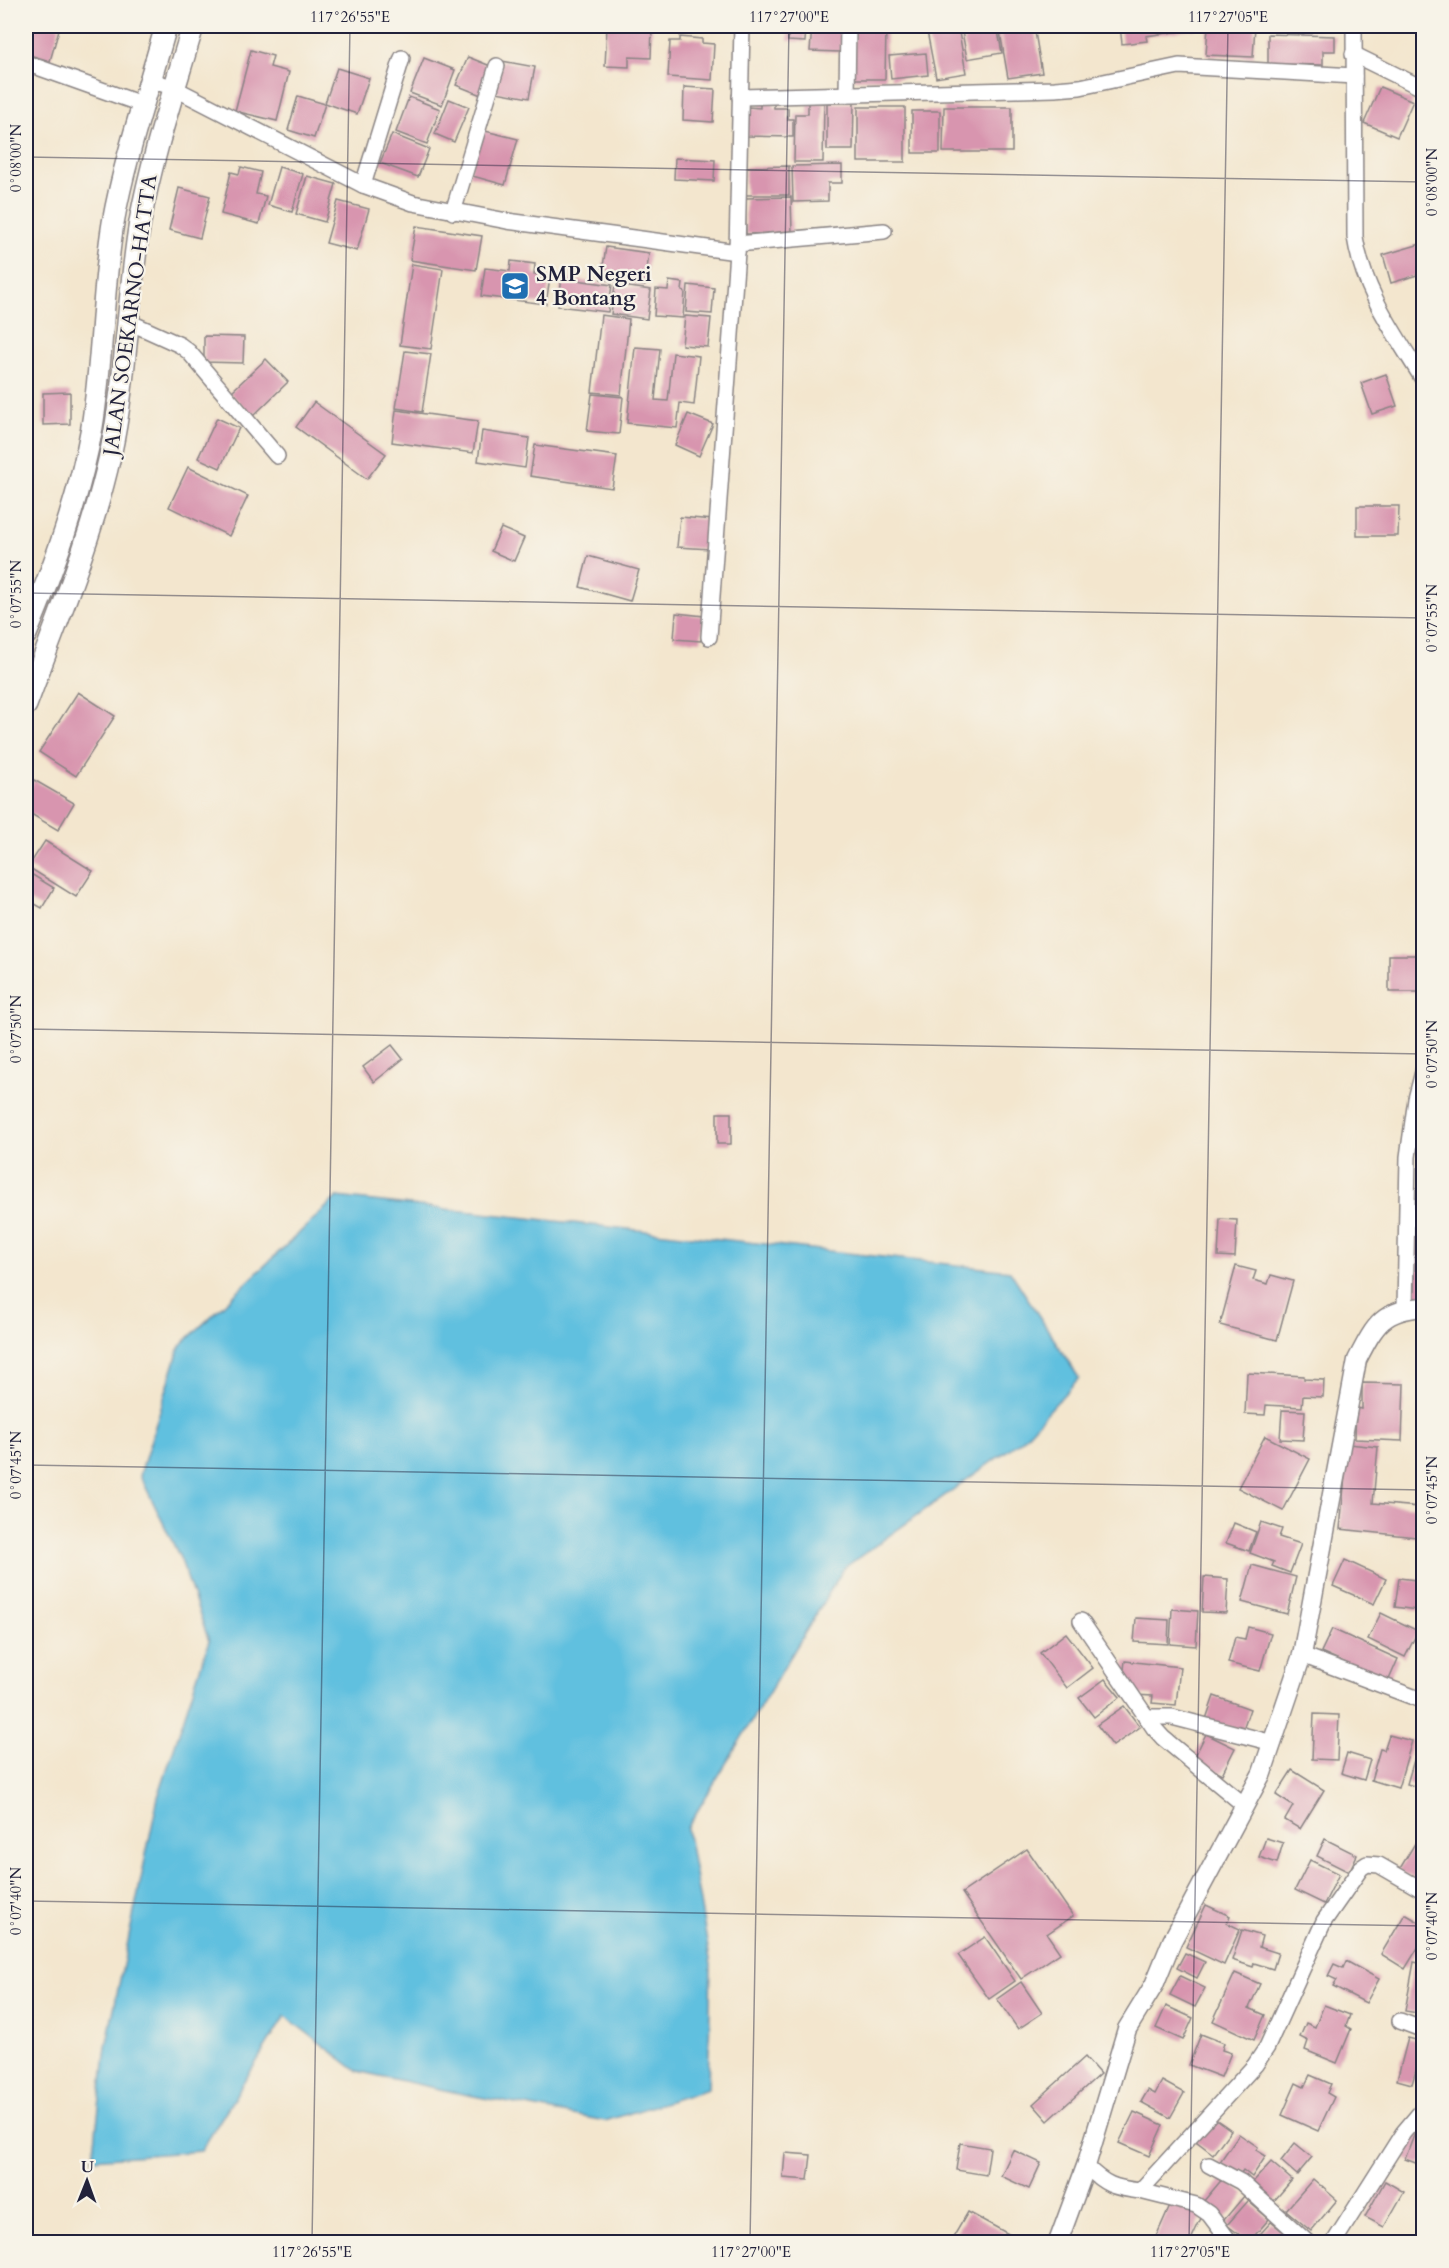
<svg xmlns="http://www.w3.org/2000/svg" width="1449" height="2268" font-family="Cardo,serif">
	<rect width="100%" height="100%" fill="#f7f3e8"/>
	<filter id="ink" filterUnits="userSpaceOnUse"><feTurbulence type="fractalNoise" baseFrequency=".0167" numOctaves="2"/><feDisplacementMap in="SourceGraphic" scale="12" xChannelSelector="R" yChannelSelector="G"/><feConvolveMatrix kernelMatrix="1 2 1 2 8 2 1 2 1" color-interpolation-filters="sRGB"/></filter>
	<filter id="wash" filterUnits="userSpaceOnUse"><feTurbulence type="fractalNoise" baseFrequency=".008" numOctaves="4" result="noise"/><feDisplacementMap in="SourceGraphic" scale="24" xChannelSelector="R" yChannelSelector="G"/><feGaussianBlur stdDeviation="1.35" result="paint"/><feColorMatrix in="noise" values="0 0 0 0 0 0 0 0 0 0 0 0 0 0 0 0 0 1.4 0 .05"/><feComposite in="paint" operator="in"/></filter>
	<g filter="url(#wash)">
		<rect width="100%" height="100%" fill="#f3e6ce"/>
		<path fill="#61c0df" stroke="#42718d" stroke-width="1.5" d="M337,1197L1010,1271L1079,1378L1022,1440L844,1568L687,1828L711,1965L708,2089L605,2121L458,2093L357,2071L285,2016L201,2151L93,2159L106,2047L158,1797L209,1641L181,1560L140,1475L180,1346Z"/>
		<g id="blocks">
			<g fill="#d895af">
				<path d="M31,26H60L50,61L26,54V44Z"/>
				<path d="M607,26H652L651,58L629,57V67L605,66Z"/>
				<path d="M775,26H806L805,42L788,41V28L775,27Z"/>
				<path d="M812,26H842L841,52L810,51Z"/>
				<path d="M854,26H874V28H886L885,79H853Z"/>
				<path d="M926,26H958L966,73L936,78Z"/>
				<path d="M961,26H997L1002,53L967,59Z"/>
				<path d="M999,26H1034L1042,73L1008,78Z"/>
				<path d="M1120,26H1195L1196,29L1146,36L1147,41L1122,44Z"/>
				<path d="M1208,26H1255L1253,57L1206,55Z"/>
				<path d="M1295,26H1329V30L1295,29Z"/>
				<path d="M1268,34L1335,36V51H1323V65L1268,64Z"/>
				<path d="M680,37L702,39V43L714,44L712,80L668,77L670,41H680Z"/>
				<path d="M251,50L273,56L270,67L289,72L277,121L235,111Z"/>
				<path d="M926,53L928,75L891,79L889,56Z"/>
				<path d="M468,57L493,67L481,95L456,85Z"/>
				<path d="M424,58L455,70L442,105L410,93Z"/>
				<path d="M502,61L535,67L529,98L496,92Z"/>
				<path d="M337,68L369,78L357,114L325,103Z"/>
				<path d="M684,87L715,89L713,122L683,120Z"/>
				<path d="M1380,87L1413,101L1397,137L1364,123Z"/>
				<path d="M298,96L325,104L314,138L288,130Z"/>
				<path d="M409,97L440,109L427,144L396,132Z"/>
				<path d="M449,99L469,107L454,142L435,134Z"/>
				<path d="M808,102L824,103L823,162H794L795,114H808Z"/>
				<path d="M760,103H774V108H788V119H793V137L747,136L748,107L760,108Z"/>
				<path d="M827,103H854L853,150H827Z"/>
				<rect x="858" y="107" width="47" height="55"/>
				<path d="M944,107H1012V152H943Z"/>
				<rect x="912" y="111" width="28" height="42"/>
				<path d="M481,130L518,139L505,185L469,175Z"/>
				<path d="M392,134L429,149L418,177L380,163Z"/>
				<path d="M675,158L715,160L714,181L674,179Z"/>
				<path d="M842,165V183H828V201L793,202L792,166Z"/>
				<path d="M789,166V195H745V167Z"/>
				<path d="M241,167L261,172L256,194L266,196L259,224L221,214L231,172L239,174Z"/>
				<path d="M279,167L303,174L292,212L268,205Z"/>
				<path d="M307,176L336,184L325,222L296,214Z"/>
				<path d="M179,188L210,196L200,238L169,230Z"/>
				<path d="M791,197L792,233L746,234L745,198Z"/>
				<path d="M338,201L369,209L357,251L326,243Z"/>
				<path d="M416,226L482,236L476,270L410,260Z"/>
				<path d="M1424,243V273L1391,283L1383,255Z"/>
				<path d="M606,247L649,253L645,286L601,279Z"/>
				<path d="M511,261L535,264L534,274L550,277L546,304L481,296L485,268L510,271Z"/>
				<path d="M412,264L443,269L431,349L400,345Z"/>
				<path d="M562,278L612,285L608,312L558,306Z"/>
				<path d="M669,281L683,283L682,291L685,292L683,318L654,316L656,289L668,290Z"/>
				<path d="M615,285L651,290L647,319L611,314Z"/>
				<path d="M688,285L714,288L712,314L686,312Z"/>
				<path d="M601,315L629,319L621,395L592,392Z"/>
				<path d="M685,316L711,318L708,347L682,345Z"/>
				<path d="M204,336L244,337L243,363L204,362Z"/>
				<path d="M635,347L660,349L655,400L668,401L673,353L699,356L694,405L680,403L677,428L627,423Z"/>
				<path d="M405,351L431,354L422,412L396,408Z"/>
				<path d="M266,359L288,382L253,416L230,393Z"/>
				<path d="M1386,374L1397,406L1372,414L1361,383Z"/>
				<path d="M70,392V424L43,425V393Z"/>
				<path d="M592,394L623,397L619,434L587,431Z"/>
				<path d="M314,402L386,454L367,479L296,427Z"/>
				<path d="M396,410L478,421L473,453L392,442Z"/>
				<path d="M688,414L713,424L699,456L675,445Z"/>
				<path d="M217,418L239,428L220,468L198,458Z"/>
				<path d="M482,431L529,438L525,468L478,461Z"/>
				<path d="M535,445L617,456L612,488L530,476Z"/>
				<path d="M188,467L248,496L229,536L169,507Z"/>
				<path d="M1357,506H1399L1398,536H1357Z"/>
				<path d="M680,517L713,520L710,549L677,547Z"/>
				<path d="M501,528L524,538L514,561L491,551Z"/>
				<path d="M588,556L639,570L630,601L580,587Z"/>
				<path d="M676,613L704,616L701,641L674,639Z"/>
				<path d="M78,692L115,716L76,776L39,752Z"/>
				<path d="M34,780L74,803L58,830L26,811V794Z"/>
				<path d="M45,841L93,871L76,897L28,867Z"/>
				<path d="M26,871L54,888L42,908L26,899Z"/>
				<rect x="1389" y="955" width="35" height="37"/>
				<path d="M392,1045L403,1059L374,1082L363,1067Z"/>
				<rect x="717" y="1113" width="14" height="31"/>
				<path d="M1220,1219L1237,1220L1235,1257L1218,1256Z"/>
				<rect x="1414" y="1225" width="10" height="73"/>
				<path d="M1236,1266L1256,1271L1253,1280L1268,1284L1271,1275L1293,1281L1277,1340L1220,1325Z"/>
				<path d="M1247,1373L1304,1376V1379L1324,1380L1323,1397L1303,1396L1302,1407L1266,1405L1265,1415L1245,1414Z"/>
				<path d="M1362,1383L1404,1384L1402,1441L1355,1439L1356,1408L1362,1409Z"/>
				<path d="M1282,1410L1305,1411L1303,1440L1280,1439Z"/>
				<path d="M1265,1436L1310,1459L1283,1511L1238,1488Z"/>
				<path d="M1348,1444L1378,1447L1373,1503L1419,1507L1416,1537L1340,1529Z"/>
				<path d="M1261,1522L1282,1529L1279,1537L1301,1544L1290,1573L1272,1566L1274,1562L1250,1553Z"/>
				<path d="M1234,1523L1256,1532L1249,1551L1226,1543Z"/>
				<path d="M1345,1560L1386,1579L1374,1604L1333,1586Z"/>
				<path d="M1252,1565L1296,1577L1287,1614L1242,1602Z"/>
				<path d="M1204,1577L1228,1579L1226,1613L1202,1612Z"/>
				<path d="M1399,1578L1424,1581V1611L1395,1607Z"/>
				<path d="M1172,1609L1198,1611L1196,1646L1170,1644Z"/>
				<path d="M1381,1613L1418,1631L1405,1657L1368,1639Z"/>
				<path d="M1136,1618L1169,1620L1168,1644L1134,1642Z"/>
				<path d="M1248,1627L1271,1633L1260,1671L1228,1663L1235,1637L1245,1639Z"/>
				<path d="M1332,1629L1398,1659L1388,1682L1321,1652Z"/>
				<path d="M1066,1633L1093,1668L1067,1688L1040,1653Z"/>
				<path d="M1125,1661L1180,1667L1176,1705L1152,1703L1153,1696L1135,1695L1123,1678Z"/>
				<path d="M1105,1679L1120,1697L1094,1717L1079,1698Z"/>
				<path d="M1214,1696L1250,1709L1242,1732L1206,1719Z"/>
				<path d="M1124,1706L1140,1727L1113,1746L1097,1725Z"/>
				<path d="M1314,1714L1339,1715L1337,1760L1312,1759Z"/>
				<path d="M1206,1734L1235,1748L1222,1774L1193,1760Z"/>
				<path d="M1389,1735L1412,1741L1398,1788L1371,1780L1380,1749L1384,1750Z"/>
				<path d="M1421,1736L1424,1737V1789L1407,1784Z"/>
				<path d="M1347,1753L1370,1760L1364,1780L1341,1773Z"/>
				<path d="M1292,1770L1324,1790L1300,1829L1285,1820L1293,1806L1276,1795Z"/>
				<path d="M1266,1838L1283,1843L1277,1863L1259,1857Z"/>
				<path d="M1325,1839L1357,1855L1349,1872L1317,1856Z"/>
				<path d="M1417,1840L1424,1844V1885L1399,1870Z"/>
				<path d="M1027,1849L1073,1916L1047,1934L1060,1953L1021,1979L962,1893Z"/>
				<path d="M1310,1860L1339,1874L1324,1904L1295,1890Z"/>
				<path d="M1206,1905L1230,1916L1227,1923L1240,1929L1224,1965L1186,1947Z"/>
				<path d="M1405,1914L1424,1925V1938L1405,1969L1381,1954Z"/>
				<path d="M1242,1930L1262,1936L1259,1947L1278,1953L1273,1969L1254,1963L1253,1967L1232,1960Z"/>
				<path d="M985,1937L1015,1981L989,1999L958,1955Z"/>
				<path d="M1185,1953L1205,1962L1197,1978L1177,1968Z"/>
				<path d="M1346,1961L1379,1979L1366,2003L1333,1986L1337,1980L1328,1976L1334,1964L1343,1968Z"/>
				<path d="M1414,1962L1424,1964V2014L1405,2011Z"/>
				<path d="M1235,1973L1260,1984L1249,2008L1265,2015L1254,2040L1213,2021Z"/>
				<path d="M1180,1976L1205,1988L1195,2007L1170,1995Z"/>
				<path d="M1021,1982L1042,2013L1018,2029L997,1999Z"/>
				<path d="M1324,2005L1350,2015L1346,2026L1351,2029L1337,2063L1305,2050L1308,2041L1300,2037L1306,2023L1315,2027Z"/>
				<path d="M1166,2006L1193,2018L1183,2040L1156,2028Z"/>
				<path d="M1201,2034L1224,2043L1222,2050L1231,2053L1221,2077L1189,2065Z"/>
				<path d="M1408,2038L1424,2042L1422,2068L1417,2067L1412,2084L1397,2080Z"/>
				<path d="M1085,2057L1100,2074L1048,2121L1033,2104Z"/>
				<path d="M1310,2075L1331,2084L1327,2093L1334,2097L1318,2131L1282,2115L1296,2083L1304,2087Z"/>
				<path d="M1162,2081L1184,2093L1170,2118L1141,2102L1148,2090L1155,2094Z"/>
				<path d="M1134,2112L1163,2125L1149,2156L1119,2143Z"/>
				<path d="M1214,2118L1231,2130L1213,2154L1196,2141Z"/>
				<path d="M1415,2133L1424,2136V2158L1421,2165L1405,2159Z"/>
				<path d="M1239,2134L1258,2147L1256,2150L1266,2156L1252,2177L1243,2170L1239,2176L1219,2163Z"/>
				<path d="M960,2143L990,2148L986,2175L956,2170Z"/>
				<path d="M1295,2143L1312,2157L1297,2175L1281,2161Z"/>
				<path d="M1013,2150L1041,2163L1029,2189L1001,2176Z"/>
				<path d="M785,2153L811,2155L808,2180L783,2178Z"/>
				<path d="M1271,2162L1292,2180L1274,2201L1253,2182Z"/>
				<path d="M1224,2177L1245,2195L1224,2220L1203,2202Z"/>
				<path d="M1313,2179L1337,2200L1311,2231L1286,2210Z"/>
				<path d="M1385,2181L1404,2192L1384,2227L1365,2217Z"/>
				<path d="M1248,2201L1269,2219L1249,2242L1227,2225Z"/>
				<path d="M1171,2203L1202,2216L1190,2242H1163L1155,2239Z"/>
				<path d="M968,2212L1023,2242L951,2241Z"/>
				<path d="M1271,2222L1296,2242H1253Z"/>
			</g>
		</g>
	</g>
	<g filter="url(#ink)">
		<use href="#blocks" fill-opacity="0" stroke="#8a8484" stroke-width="1.5"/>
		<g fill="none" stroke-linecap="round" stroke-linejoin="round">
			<g stroke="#8a8484" stroke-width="18">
				<g id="minor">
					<path d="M1354,26L1355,237C1363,291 1396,335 1424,381"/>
					<path d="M1353,54L1424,89"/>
					<path d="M26,63L144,105"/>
					<path d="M151,80L174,88L363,185L413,203L507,221L737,252L742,26"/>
					<path d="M847,94L848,26"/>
					<path d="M740,97L1055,89L1080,87L1179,66L1354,76"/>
					<path d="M363,185L402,58"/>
					<path d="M453,212L497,66"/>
					<path d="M737,244L884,231"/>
					<path d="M129,322L180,345L189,352L277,456"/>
					<path d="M709,637L737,252"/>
					<path d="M1405,1308L1408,1157L1416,1099L1424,1068"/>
					<path d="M1081,1621L1154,1728L1163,1738L1244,1805"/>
					<path d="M1302,1655L1424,1701"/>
					<path d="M1146,1717H1172L1273,1743"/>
					<path d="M1400,2021L1424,2030"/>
					<path d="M1209,2165L1241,2182L1307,2242"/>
					<path d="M1086,2166C1105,2185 1114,2188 1140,2191L1255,2065L1267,2047L1324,1921L1361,1868L1367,1864L1379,1865L1424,1891"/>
					<path d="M1140,2191L1196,2205L1209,2214L1230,2242"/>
					<path d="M1334,2242L1403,2133L1424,2108"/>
				</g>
			</g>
			<g stroke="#8a8484" stroke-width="21">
				<path id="tertiary" d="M1058,2242L1086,2166L1127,2029L1154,1985L1172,1941L1262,1773L1302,1655L1357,1360C1375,1325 1382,1310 1424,1307"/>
			</g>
			<g stroke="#8a8484" stroke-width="24">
				<g id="secondary">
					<path d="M26,634C54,567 79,499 92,427C103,359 102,290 113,223C125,156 148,91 166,26"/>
					<path d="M26,705C56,623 91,541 110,456C127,379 127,300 140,222C152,156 174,91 193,26"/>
				</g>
			</g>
			<use href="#minor" stroke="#fff" stroke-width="15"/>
			<use href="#tertiary" stroke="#fff" stroke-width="18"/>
			<use href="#secondary" stroke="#fff" stroke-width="21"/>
		</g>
	</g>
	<path fill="none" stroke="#22223b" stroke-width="1.5" stroke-opacity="0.45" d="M26,157L1424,182M26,593L1424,618M26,1029L1424,1054M26,1465L1424,1490M26,1901L1424,1926M312,2242L350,26M750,2242L789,26M1189,2242L1228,26"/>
	<defs>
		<g id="school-square" transform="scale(1.5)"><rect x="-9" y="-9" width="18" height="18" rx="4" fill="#1f6fb2" stroke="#f7f3e8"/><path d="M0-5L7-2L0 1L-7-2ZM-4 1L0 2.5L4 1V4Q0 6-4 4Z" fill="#fff"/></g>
	</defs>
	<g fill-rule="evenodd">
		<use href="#school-square" x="515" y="286"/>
	</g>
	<g text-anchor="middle" stroke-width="4.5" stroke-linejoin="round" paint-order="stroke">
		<g font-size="21" font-weight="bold" fill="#22223b" stroke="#f7f3e8" text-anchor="start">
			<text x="536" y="281">SMP Negeri<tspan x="536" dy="24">4 Bontang</tspan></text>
		</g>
		<g font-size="21" fill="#22223b" stroke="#f7f3e8">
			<text transform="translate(130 315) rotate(-82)" y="7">JALAN SOEKARNO-HATTA</text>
		</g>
	</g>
	<rect width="1449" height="2268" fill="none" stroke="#f7f3e8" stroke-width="66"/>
	<g transform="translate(87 2181) rotate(1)" stroke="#f7f3e8" stroke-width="4.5" paint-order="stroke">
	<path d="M0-4.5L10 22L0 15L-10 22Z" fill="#22223b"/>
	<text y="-9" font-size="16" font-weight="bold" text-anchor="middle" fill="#22223b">U</text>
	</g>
	<rect x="33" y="33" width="1383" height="2202" fill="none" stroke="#22223b" stroke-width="2"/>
	<g font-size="15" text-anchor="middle" fill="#22223b">
		<text x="350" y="22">117°26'55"E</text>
		<text x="789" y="22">117°27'00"E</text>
		<text x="1228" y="22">117°27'05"E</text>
		<text transform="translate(16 158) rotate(-90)" y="5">0°08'00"N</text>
		<text transform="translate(1432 182) rotate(-90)" y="5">0°08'00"N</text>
		<text transform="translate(16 594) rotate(-90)" y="5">0°07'55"N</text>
		<text transform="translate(1432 618) rotate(-90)" y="5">0°07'55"N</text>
		<text transform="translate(16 1029) rotate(-90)" y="5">0°07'50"N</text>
		<text transform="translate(1432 1054) rotate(-90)" y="5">0°07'50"N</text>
		<text transform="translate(16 1465) rotate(-90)" y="5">0°07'45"N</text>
		<text transform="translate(1432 1490) rotate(-90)" y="5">0°07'45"N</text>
		<text transform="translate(16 1901) rotate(-90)" y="5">0°07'40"N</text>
		<text transform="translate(1432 1926) rotate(-90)" y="5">0°07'40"N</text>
		<text x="312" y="2257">117°26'55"E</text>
		<text x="751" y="2257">117°27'00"E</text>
		<text x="1190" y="2257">117°27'05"E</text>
	</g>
</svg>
